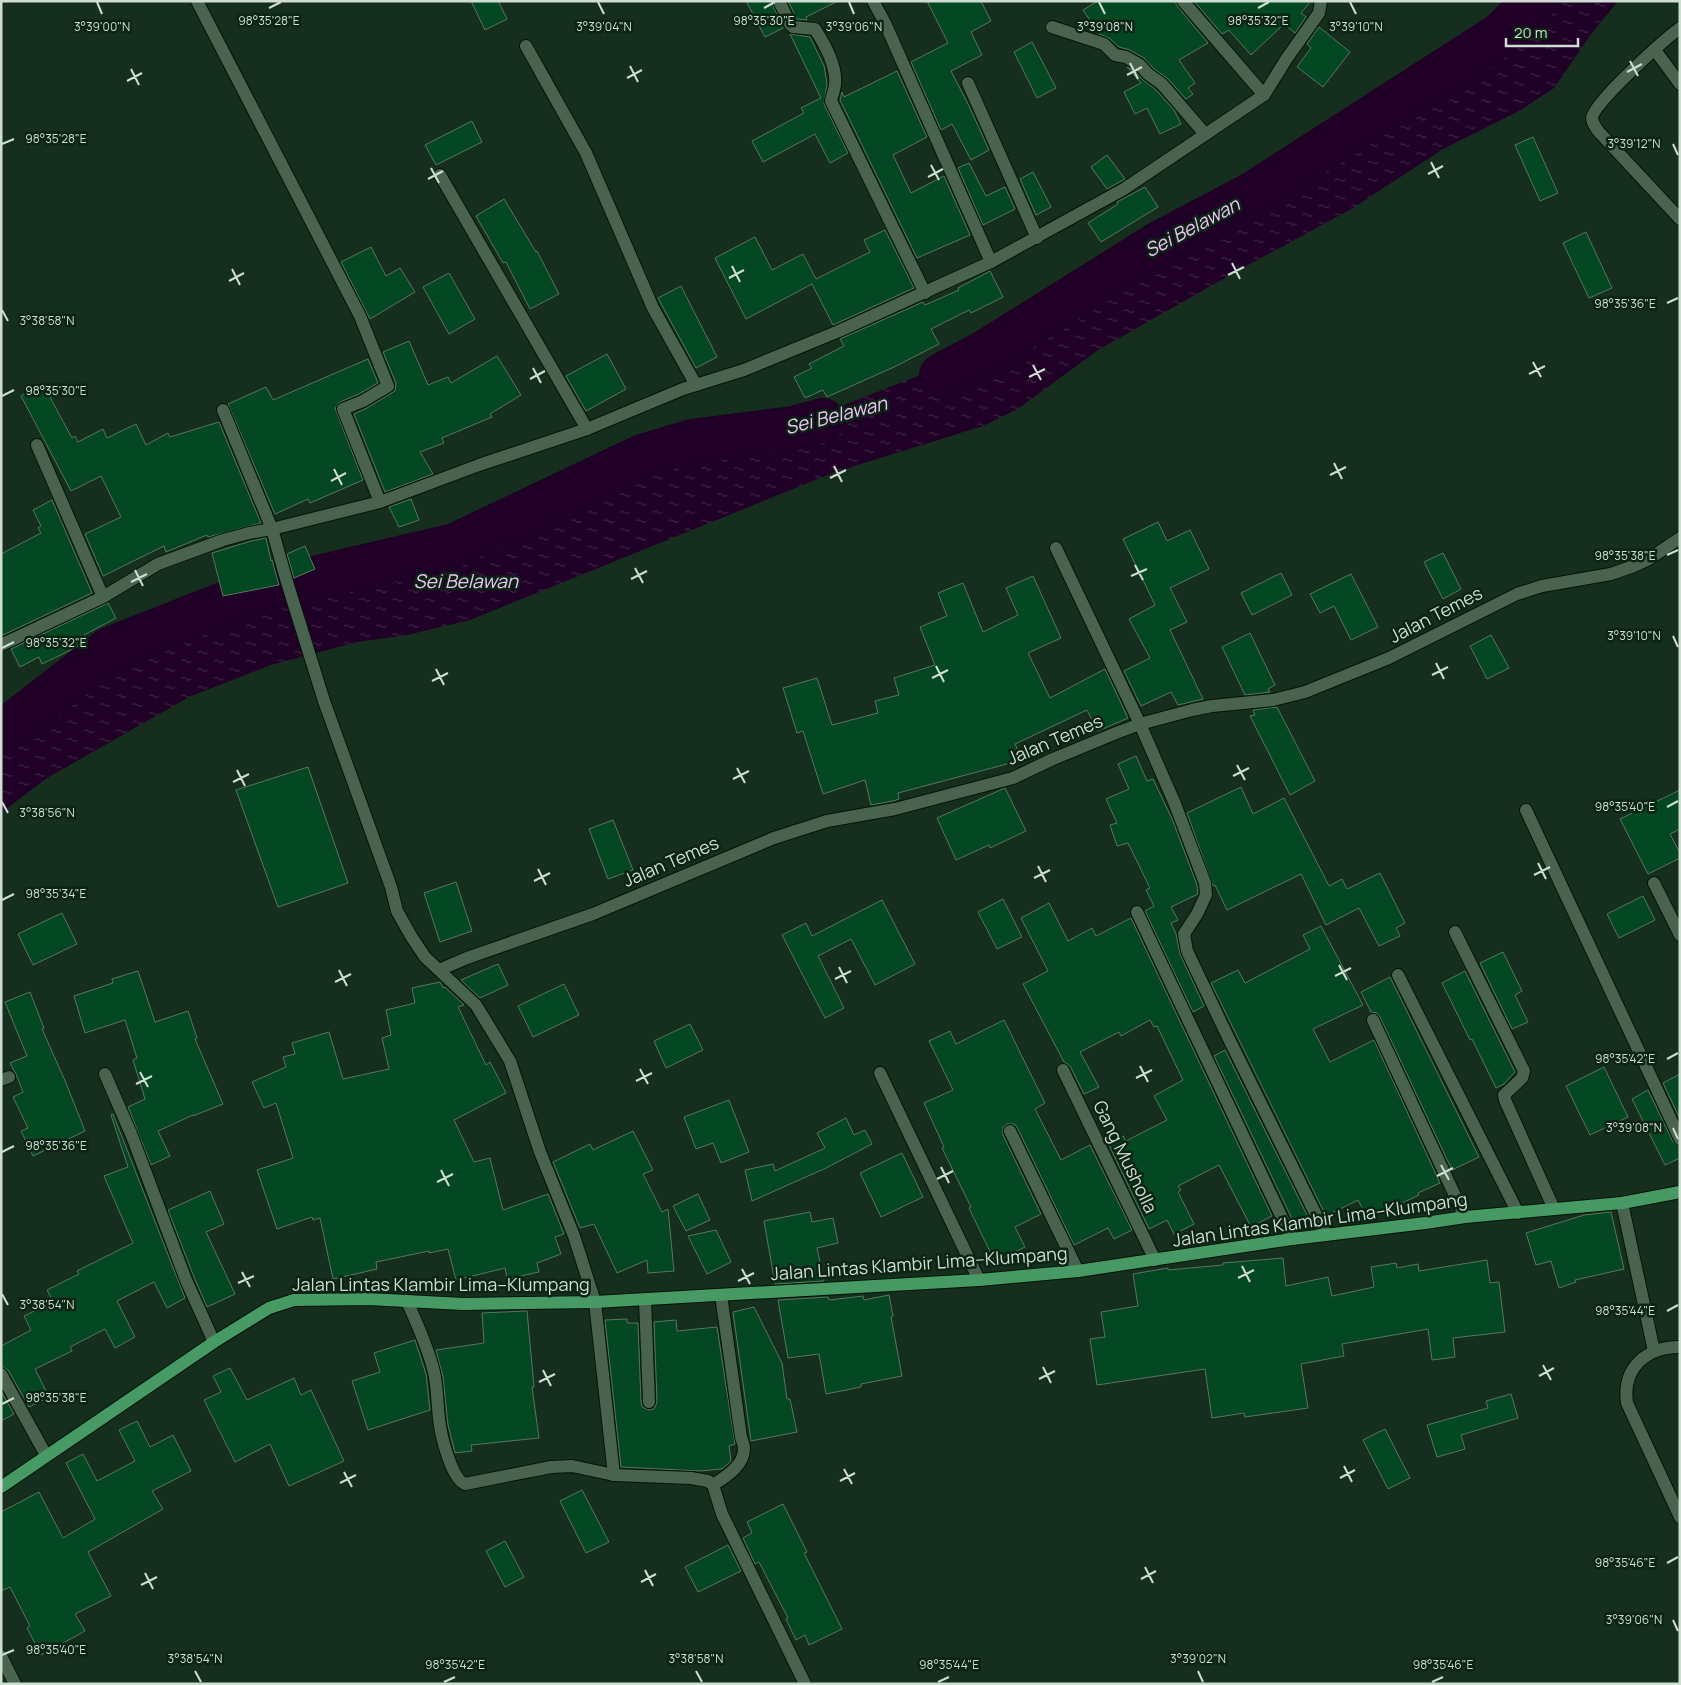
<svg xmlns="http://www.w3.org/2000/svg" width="1681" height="1685" font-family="Manrope,sans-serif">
	<defs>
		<pattern id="water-ripples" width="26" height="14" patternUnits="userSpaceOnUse" patternTransform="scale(1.25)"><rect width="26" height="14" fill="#200027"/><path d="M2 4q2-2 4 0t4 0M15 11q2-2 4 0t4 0" fill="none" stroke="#3f2545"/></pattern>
	</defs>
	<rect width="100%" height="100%" fill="#162e1d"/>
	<path fill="url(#water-ripples)" d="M1541,1H1618L1591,34L1554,88L1519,111L1443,149L1353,208L1239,270L1098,350L1019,408L983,426L835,472L470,620L407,635L357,642L271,665L189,697L47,778L1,813V733L27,714L140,654L214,625L373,577L446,548L702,452L826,412L1038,329L1091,302L1179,254L1387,110L1465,65L1516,24Z"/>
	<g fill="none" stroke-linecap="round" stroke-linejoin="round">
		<g stroke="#200027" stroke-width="44">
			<path d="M941,375L985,352L1159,243L1252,194L1501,34L1534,1"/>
			<path d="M1,733L109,649L254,592L455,545L642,456L692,441L793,428L823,420"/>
		</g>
	</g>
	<g fill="#034822" stroke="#5b7561">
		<path d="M471,1H498L507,19L485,30Z"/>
		<path d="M746,1H771L783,28L765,37Z"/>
		<path d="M788,1H838L806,17L807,20L797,19Z"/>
		<path d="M927,1H981L991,21L971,32L982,55L951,71L969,106L989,150L971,160L952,124L941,130L911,62L948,43Z"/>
		<path d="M1098,1H1175L1177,6L1208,43L1179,60L1195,83L1188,88L1193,94L1186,99L1168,79L1153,68L1144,58L1130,50L1119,47L1109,38L1099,34L1083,10Z"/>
		<path d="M1194,1H1311L1301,13L1306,17L1295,33L1284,24L1251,55L1229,30L1222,34Z"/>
		<path d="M1319,27L1350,52L1323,87L1297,67L1311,48L1307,44Z"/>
		<path d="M790,34L810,37L824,66L827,84L824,104L848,153L830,163L815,134L763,162L752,141L804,113L801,108L821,98Z"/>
		<path d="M1032,42L1056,88L1037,98L1014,52Z"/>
		<path d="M1127,67L1135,71L1143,80L1156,90L1174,110L1181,124L1160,134L1147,108L1135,114L1124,92L1141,83Z"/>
		<path d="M897,71L927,137L893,155L911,193L944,176L970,235L917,258L840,100L842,92L844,97Z"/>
		<path d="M472,121L482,142L436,165L425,145Z"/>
		<path d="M1533,137L1558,193L1540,201L1515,145Z"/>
		<path d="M1107,155L1125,179L1107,189L1091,167Z"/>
		<path d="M969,163L986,196L1005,187L1015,209L983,225L958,168Z"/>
		<path d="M1033,172L1051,207L1036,215L1020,179Z"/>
		<path d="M1145,187L1158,207L1101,242L1088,223L1118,204L1117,202Z"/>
		<path d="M504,199L536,252L537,251L559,294L530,309L506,262L503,263L476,216Z"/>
		<path d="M885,230L914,288L833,325L812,284L746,319L715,258L755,237L772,270L803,254L816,279L870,252L864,240Z"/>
		<path d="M1586,232L1612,288L1589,298L1563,243Z"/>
		<path d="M371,247L386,276L400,268L415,292L370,319L341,262Z"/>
		<path d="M990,271L1003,297L971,313L969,310L931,329L939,344L894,367L827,397L823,390L805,398L794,377L812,368L809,364L844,346L840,339L923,302L925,305L959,290L958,288Z"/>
		<path d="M449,273L475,319L449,334L423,287Z"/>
		<path d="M681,286L717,357L696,368L658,298Z"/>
		<path d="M409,341L428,385L448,377L451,383L497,356L521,395L490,414L492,417L442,438L444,443L420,452L433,474L385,492L354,414L367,408L395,391L396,383L383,352Z"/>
		<path d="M607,354L626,389L586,411L566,376Z"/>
		<path d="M368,359L378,383L359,394L340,402L335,408L363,480L310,503L308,499L275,514L228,404L266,387L273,400Z"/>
		<path d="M43,384L72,438L75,436L78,442L103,429L107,438L136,424L146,445L168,433L170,437L219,422L261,523L208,537L207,535L166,552L164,546L103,576L85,534L121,517L101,476L71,491L21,396Z"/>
		<path d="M411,499L419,520L399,527L389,507Z"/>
		<path d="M52,500L92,593L3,635L1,632V554L41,533L38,528L41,526L33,510Z"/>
		<path d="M1158,522L1167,541L1190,530L1209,569L1170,588L1187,622L1170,630L1203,699L1178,705L1171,692L1141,706L1124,671L1150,658L1129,619L1155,605L1123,539Z"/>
		<path d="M266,538L271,561L272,560L279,585L223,596L212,553L251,541Z"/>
		<path d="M305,546L315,569L294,578L287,554Z"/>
		<path d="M1443,553L1461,589L1443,599L1424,562Z"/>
		<path d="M1281,573L1292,595L1252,615L1241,593Z"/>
		<path d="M1351,574L1378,627L1351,640L1334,606L1320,613L1310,594Z"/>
		<path d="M1033,576L1061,638L1028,653L1050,698L1105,669L1128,718L1098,731L1087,710L1015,744L1022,760L898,793L899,799L893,801L871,805L865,780L823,794L803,731L797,733L783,688L817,678L832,725L878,713L875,701L899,695L894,678L935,665L920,627L947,616L938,593L963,583L983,632L1018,615L1006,588Z"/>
		<path d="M108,603L116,618L84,635L87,642L42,664L39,657L20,667L11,649Z"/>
		<path d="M1250,633L1275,685L1268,689L1270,692L1245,695L1222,647Z"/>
		<path d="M1491,635L1509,668L1487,679L1470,646Z"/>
		<path d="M1277,707L1315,781L1290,795L1250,716L1255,715L1253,710Z"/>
		<path d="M1136,756L1147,781L1153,779L1173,821L1197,885L1198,894L1171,907L1178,920L1171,923L1176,934L1180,954L1204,1006L1193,1012L1145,911L1154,906L1146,890L1150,888L1128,843L1117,846L1110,825L1117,823L1106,799L1129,789L1118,764Z"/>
		<path d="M308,767L348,883L278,907L236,790Z"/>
		<path d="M1241,787L1253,814L1284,798L1329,886L1342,879L1347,889L1380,873L1405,923L1396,928L1400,936L1379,946L1359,908L1326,925L1301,874L1227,910L1215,885L1213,886L1187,813Z"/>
		<path d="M1005,788L1026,831L990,848L989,845L956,860L937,818Z"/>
		<path d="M1680,790V829L1670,834L1680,853V858L1648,874L1620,819Z"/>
		<path d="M613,820L633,870L608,879L589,829Z"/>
		<path d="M456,882L472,931L440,942L424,893Z"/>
		<path d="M1643,896L1655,920L1619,938L1607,914Z"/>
		<path d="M1003,899L1022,937L997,949L978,912Z"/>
		<path d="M882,900L915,964L875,985L851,939L818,956L844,1008L825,1018L782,935L806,923L812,936Z"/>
		<path d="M1049,903L1068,941L1092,928L1096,936L1131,918L1272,1216L1251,1227L1219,1165L1178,1186L1181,1190L1178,1192L1194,1224L1174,1234L1167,1220L1149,1229L1108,1143L1123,1136L1126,1141L1167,1120L1154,1096L1183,1080L1157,1026L1154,1027L1150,1020L1121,1036L1119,1032L1080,1052L1099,1087L1084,1094L1070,1066L1064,1062L1023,984L1048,971L1021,918Z"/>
		<path d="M62,913L77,944L33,965L18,934Z"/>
		<path d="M1321,926L1363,1005L1313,1029L1330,1062L1374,1040L1440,1183L1418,1193L1419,1195L1368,1219L1358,1200L1326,1216L1211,983L1238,970L1245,983L1310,949L1303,935Z"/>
		<path d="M1503,952L1522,991L1515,995L1528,1022L1512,1029L1480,963Z"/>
		<path d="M498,964L508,985L480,998L461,980Z"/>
		<path d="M138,971L155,1022L188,1011L197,1038L195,1039L223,1104L193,1116V1115L158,1131L170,1156L151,1165L128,1107L145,1099L133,1060L137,1058L125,1020L85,1033L74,996L113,983L112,979Z"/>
		<path d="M1465,971L1515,1072L1504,1084L1496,1088L1472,1039L1470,1040L1442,983Z"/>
		<path d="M1390,977L1479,1157L1452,1170L1380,1017L1377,1013L1371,1012L1361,992Z"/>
		<path d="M440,982L443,988L445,987L464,1005L458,1007L486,1065L490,1062L506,1093L454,1120L474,1162L490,1158L503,1210L548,1194L564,1234L555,1237L561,1254L537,1263L539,1272L507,1279L505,1268L456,1280L448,1249L429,1253V1251L376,1262L377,1269L333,1279L320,1218L313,1220L312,1217L277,1229L257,1170L293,1158L276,1103L264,1108L252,1082L286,1067L283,1057L295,1054L292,1043L329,1032L343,1079L389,1069L382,1038L391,1035L386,1010L415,1003L412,988Z"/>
		<path d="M564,984L579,1015L533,1037L518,1006Z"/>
		<path d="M30,992L44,1028L42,1029L66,1083L85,1131L33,1156L21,1131L28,1128L13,1097L23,1092L16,1074L10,1063L27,1056L5,1002Z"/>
		<path d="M1004,1020L1045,1103L1035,1109L1061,1160L1090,1145L1132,1230L1114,1239L1108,1228L1074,1245L1017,1127L1014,1124H1007L1003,1127V1135L1041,1214L1015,1227L1025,1247L995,1262L969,1208L971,1207L942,1148L944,1147L924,1103L953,1090L929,1041L950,1031L956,1044Z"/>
		<path d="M690,1024L703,1050L666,1068L654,1041Z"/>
		<path d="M1225,1050L1309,1219L1295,1225L1214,1056Z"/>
		<path d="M1604,1067L1628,1117L1590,1135L1566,1086Z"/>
		<path d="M1680,1074V1119L1663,1083Z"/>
		<path d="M1648,1090L1673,1142L1680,1147V1158L1665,1165L1632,1099Z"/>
		<path d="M729,1100L749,1152L721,1163L713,1143L696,1149L684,1117Z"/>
		<path d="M113,1114L185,1298L167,1308L154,1282L117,1301L135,1337L115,1348L105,1329L70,1347L72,1351L35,1369L49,1397L29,1407L8,1370L1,1366V1346L31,1330L24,1316L53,1302L47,1290L79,1274L77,1271L133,1243L104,1176L128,1167L111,1115Z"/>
		<path d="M846,1118L854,1135L865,1130L872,1144L826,1168L752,1201L745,1170L773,1164L775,1171L825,1148L817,1133Z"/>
		<path d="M633,1131L653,1170L643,1174L662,1212L668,1209L674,1271L648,1273L647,1260L617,1273L594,1224L580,1228L553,1162L590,1144L593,1150Z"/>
		<path d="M902,1153L923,1197L881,1217L860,1173Z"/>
		<path d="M210,1191L224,1224L206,1232L235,1294L207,1307L194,1277L168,1210Z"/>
		<path d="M698,1194L710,1220L686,1231L673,1206Z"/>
		<path d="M810,1212L812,1222L833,1218L838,1243L817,1248L824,1281L775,1284L764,1221Z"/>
		<path d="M1611,1212L1624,1269L1575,1280L1576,1282L1559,1288L1551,1261L1536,1265L1526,1233L1584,1215Z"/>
		<path d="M716,1230L731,1262L707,1274L688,1236Z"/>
		<path d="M1283,1258L1286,1286L1328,1277L1332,1296L1374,1287L1371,1267L1396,1263L1397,1268L1418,1264L1419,1271L1487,1260L1490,1283L1499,1282L1505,1332L1453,1338L1455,1357L1432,1360L1428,1329L1342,1344L1344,1356L1301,1364L1308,1408L1245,1417L1244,1413L1212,1418L1205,1369L1097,1385L1090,1339L1105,1337L1101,1312L1138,1306L1133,1274L1168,1268V1270L1223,1265V1263Z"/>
		<path d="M889,1295L893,1316L891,1317L902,1376L861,1384V1387L826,1394L819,1354L788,1358L778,1300L828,1297L829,1300L863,1296L864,1300Z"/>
		<path d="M754,1307L782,1363L787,1399H790L797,1432L751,1441L733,1312Z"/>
		<path d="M527,1311L534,1387H532L539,1438L471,1445L472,1451L455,1453L448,1425L443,1377L436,1350L484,1343L482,1313Z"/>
		<path d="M627,1319V1323H638L641,1402L642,1407L649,1410L654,1409L657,1402L654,1322L676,1320L677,1331L717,1327L735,1444L729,1446L731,1461L722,1469L699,1471L621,1467L605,1320Z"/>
		<path d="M415,1340L426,1374L430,1410L368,1430L352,1381L380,1372L374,1353Z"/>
		<path d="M230,1368L247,1400L294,1378L301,1395L311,1390L344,1461L289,1486L270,1444L235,1462L204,1400L221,1392L213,1376Z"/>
		<path d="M1,1391L14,1414L1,1421Z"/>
		<path d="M1511,1394L1518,1418L1461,1435L1465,1449L1437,1457L1427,1425L1488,1408L1486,1401Z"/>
		<path d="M137,1421L150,1447L173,1435L191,1471L152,1491L163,1509L88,1552L111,1596L75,1614L85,1631L41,1655L27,1628L30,1626L10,1587L1,1591V1512L39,1492L63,1538L95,1519L66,1463L83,1454L97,1481L135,1461L119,1430Z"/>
		<path d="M1385,1429L1410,1478L1388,1489L1363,1440Z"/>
		<path d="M582,1490L609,1542L586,1553L560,1501Z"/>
		<path d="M783,1504L807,1552L804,1553L842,1629L809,1645L805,1635L796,1640L786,1619L788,1618L759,1562L755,1564L743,1538L752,1533L747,1522Z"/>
		<path d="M505,1541L524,1577L505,1587L486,1551Z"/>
		<path d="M728,1545L741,1571L698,1592L685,1567Z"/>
	</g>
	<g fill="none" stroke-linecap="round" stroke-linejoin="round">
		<g stroke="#011607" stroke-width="14">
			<g id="lane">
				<path d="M1655,50L1680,84"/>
				<path d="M645,1300L649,1402"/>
			</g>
		</g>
		<g stroke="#011607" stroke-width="14">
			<g id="street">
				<path d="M197,1L360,316L388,386L363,401L343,409L380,502"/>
				<path d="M779,1L790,24L793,27L815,29C825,45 837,66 835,85C834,91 832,96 831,101L925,293"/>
				<path d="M873,1L885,23L991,262"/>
				<path d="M1183,1L1264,95"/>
				<path d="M1052,27L1104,44L1115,55L1126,57L1140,65L1148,74L1162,84L1205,134"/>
				<path d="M1680,28C1665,39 1593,103 1592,118C1592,123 1596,128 1599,132L1680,219"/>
				<path d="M526,46L586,153L653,308L696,385"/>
				<path d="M968,83L1037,238"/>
				<path d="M440,175L587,429"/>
				<path d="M223,410L272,529L287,582L324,701L391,887L397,911L411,936L425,957L476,1005L510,1061L540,1152L574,1236L595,1302L614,1475"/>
				<path d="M37,445L103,597"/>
				<path d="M1056,548L1140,724L1175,804L1205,883L1206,895L1197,914L1184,934L1187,951L1227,1035L1326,1235"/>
				<path d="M1526,810L1680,1139"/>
				<path d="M1654,883L1680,935"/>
				<path d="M1137,912L1292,1239"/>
				<path d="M1455,932L1524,1071L1522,1078L1504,1095L1505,1100L1554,1209"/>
				<path d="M439,970L467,958L593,914L774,838L827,821L895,809L1013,778L1053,759L1116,733L1140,724L1192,710L1212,706L1273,700L1305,692L1389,658L1517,594L1542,586L1611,574L1634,566L1649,559L1680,538"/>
				<path d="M1398,975L1518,1213"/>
				<path d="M1373,1020L1465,1217"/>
				<path d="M1063,1070L1155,1260"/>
				<path d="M880,1073L979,1280"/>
				<path d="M105,1074L132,1136L186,1280L214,1342"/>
				<path d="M1,1080L9,1077"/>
				<path d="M1010,1131L1078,1271"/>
				<path d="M1622,1203L1654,1351"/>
				<path d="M407,1301C417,1324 428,1347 434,1372C438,1390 437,1408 440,1426C442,1439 452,1479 465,1484L551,1467L572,1466L614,1475L691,1478L708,1481L713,1485L722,1514L805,1684"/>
				<path d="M1680,1347C1646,1347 1622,1368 1627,1403L1680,1517"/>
				<path d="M1,1374L46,1455"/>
				<path d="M713,1485C725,1477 744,1466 744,1449C744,1445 742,1440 741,1437L721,1295"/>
				<path d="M1,1656L15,1684"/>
			</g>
		</g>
		<g stroke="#011607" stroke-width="14">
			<path id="secondary" d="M1,645L103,597L158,564L223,540L249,533L272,529L380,502L479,465L587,429L683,389L744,370L839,331L991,262L1124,189L1264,95L1287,58L1319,13L1321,1"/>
		</g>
		<g stroke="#011607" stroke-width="14">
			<path id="primary" d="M1,1487L214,1342L269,1308L294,1300L368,1299L463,1304L595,1302L979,1280L1078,1271L1292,1239L1425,1223L1465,1217L1622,1203L1680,1192"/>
		</g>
		<use href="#lane" stroke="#49634f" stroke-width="12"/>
		<use href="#street" stroke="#49634f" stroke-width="12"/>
		<use href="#secondary" stroke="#49634f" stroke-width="12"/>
		<use href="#primary" stroke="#479a64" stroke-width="12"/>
	</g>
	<path fill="none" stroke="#cfddd2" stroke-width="2" d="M97,2L102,14M598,2L604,14M849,2L854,14M1099,2L1105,14M1350,2L1356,14M269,8L281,2M764,8L775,2M1258,8L1269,2M1630,61L1638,76M1130,63L1138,79M630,66L638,82M131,69L139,85M1627,72L1642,64M1127,75L1142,67M627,78L642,70M127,81L142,73M2,144L14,139M1673,144L1678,155M1431,162L1439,178M931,165L939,180M431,168L439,183M1428,174L1443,166M928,177L943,169M428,179L443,171M1232,263L1240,279M732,266L740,282M232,269L240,285M1228,275L1244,267M729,278L744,270M229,281L244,273M1667,303L1678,298M2,310L8,321M1533,362L1541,377M1033,365L1041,380M533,368L541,383M1529,374L1545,366M1029,377L1045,369M530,379L545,371M2,396L14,390M1334,463L1342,479M834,466L842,482M334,469L342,485M1330,475L1346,467M830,478L846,470M331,481L346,473M1667,555L1678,550M1135,565L1143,580M635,568L643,583M135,570L143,586M1131,576L1147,569M631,579L647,571M131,582L147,574M1673,636L1678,647M2,648L14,642M1436,663L1444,679M936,666L944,682M436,669L444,685M1432,675L1448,667M932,678L948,670M432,681L448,673M1237,765L1245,780M737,768L745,783M237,770L245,786M1233,776L1249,768M733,779L749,771M233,782L249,774M2,802L8,813M1667,807L1678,801M1538,863L1546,879M1038,866L1046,882M538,869L546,885M1534,875L1550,867M1034,878L1050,870M534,881L550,873M2,900L14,894M1339,965L1347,980M839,967L847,983M339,970L347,986M1335,976L1351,968M835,979L851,971M335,982L351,974M1667,1059L1678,1053M1140,1066L1148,1082M640,1069L648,1084M140,1072L148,1087M1136,1078L1152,1070M636,1081L652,1073M136,1084L152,1076M1673,1128L1678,1139M2,1152L14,1146M1441,1165L1449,1180M941,1167L949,1183M441,1170L449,1186M1437,1176L1453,1168M937,1179L953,1171M437,1182L453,1174M1242,1266L1250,1282M742,1269L750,1284M242,1272L250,1287M1238,1278L1254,1270M738,1281L754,1273M238,1283L254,1276M2,1294L8,1305M1667,1311L1678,1305M1543,1365L1551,1380M1043,1367L1051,1383M543,1370L551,1386M1539,1376L1554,1368M1039,1379L1055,1371M539,1382L555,1374M2,1404L14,1398M1344,1466L1352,1482M844,1469L852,1484M344,1472L352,1487M1340,1478L1355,1470M840,1481L855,1473M340,1483L356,1475M1667,1563L1678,1557M1145,1567L1153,1583M645,1570L653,1586M145,1573L153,1589M1141,1579L1156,1571M641,1582L656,1574M141,1585L157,1577M1673,1620L1678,1631M2,1655L14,1650M195,1671L201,1682M696,1671L702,1682M1198,1671L1203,1682M444,1682L455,1677M938,1682L949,1677M1432,1682L1443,1677"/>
	<g text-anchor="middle" stroke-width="5" stroke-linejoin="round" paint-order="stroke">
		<g font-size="18" fill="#cfddd2" stroke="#0c2413">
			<text transform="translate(1436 615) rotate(-27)" y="6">Jalan Temes</text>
			<text transform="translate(1055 740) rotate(-23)" y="6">Jalan Temes</text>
			<text transform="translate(671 862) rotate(-23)" y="6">Jalan Temes</text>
			<text transform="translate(1125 1157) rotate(64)" y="6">Gang Musholla</text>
			<text transform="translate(1320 1220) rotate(-8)" y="6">Jalan Lintas Klambir Lima–Klumpang</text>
			<text transform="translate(919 1264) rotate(-4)" y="6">Jalan Lintas Klambir Lima–Klumpang</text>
			<text x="441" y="1291">Jalan Lintas Klambir Lima–Klumpang</text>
		</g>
		<g font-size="19" font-style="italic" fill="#efc2f7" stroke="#0c2413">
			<text transform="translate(1192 227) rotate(-28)" y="7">Sei Belawan</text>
			<text transform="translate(836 415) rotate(-14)" y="7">Sei Belawan</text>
			<text x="466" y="588">Sei Belawan</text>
		</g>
	</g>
	<g font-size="12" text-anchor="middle" fill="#cfddd2" stroke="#0c2413" stroke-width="5" stroke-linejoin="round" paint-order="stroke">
		<text x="269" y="25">98°35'28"E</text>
		<text x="764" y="25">98°35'30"E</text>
		<text x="1258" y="25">98°35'32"E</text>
		<text x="102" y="31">3°39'00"N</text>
		<text x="604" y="31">3°39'04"N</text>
		<text x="854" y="31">3°39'06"N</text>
		<text x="1105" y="31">3°39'08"N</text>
		<text x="1356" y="31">3°39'10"N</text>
		<text x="56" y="143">98°35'28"E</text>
		<text x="1634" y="148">3°39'12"N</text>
		<text x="1625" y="308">98°35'36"E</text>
		<text x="47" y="325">3°38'58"N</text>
		<text x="56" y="395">98°35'30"E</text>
		<text x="1625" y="560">98°35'38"E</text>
		<text x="1634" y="640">3°39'10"N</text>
		<text x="56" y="647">98°35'32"E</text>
		<text x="1625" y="811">98°35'40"E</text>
		<text x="47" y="817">3°38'56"N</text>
		<text x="56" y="898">98°35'34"E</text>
		<text x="1625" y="1063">98°35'42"E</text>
		<text x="1634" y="1132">3°39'08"N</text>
		<text x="56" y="1150">98°35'36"E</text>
		<text x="47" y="1309">3°38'54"N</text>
		<text x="1625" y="1315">98°35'44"E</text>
		<text x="56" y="1402">98°35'38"E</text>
		<text x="1625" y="1567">98°35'46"E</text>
		<text x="1634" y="1624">3°39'06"N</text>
		<text x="56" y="1654">98°35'40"E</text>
		<text x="195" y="1663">3°38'54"N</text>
		<text x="696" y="1663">3°38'58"N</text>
		<text x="1198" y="1663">3°39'02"N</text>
		<text x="455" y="1669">98°35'42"E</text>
		<text x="949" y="1669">98°35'44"E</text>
		<text x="1443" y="1669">98°35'46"E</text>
	</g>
	<rect width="1681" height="1685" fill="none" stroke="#cfddd2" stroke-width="5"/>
	<path d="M1506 38v8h72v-8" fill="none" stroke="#cfddd2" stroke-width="2.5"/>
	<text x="1514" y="38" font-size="15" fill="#cfddd2" stroke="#0c2413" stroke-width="4" paint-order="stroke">20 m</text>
</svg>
